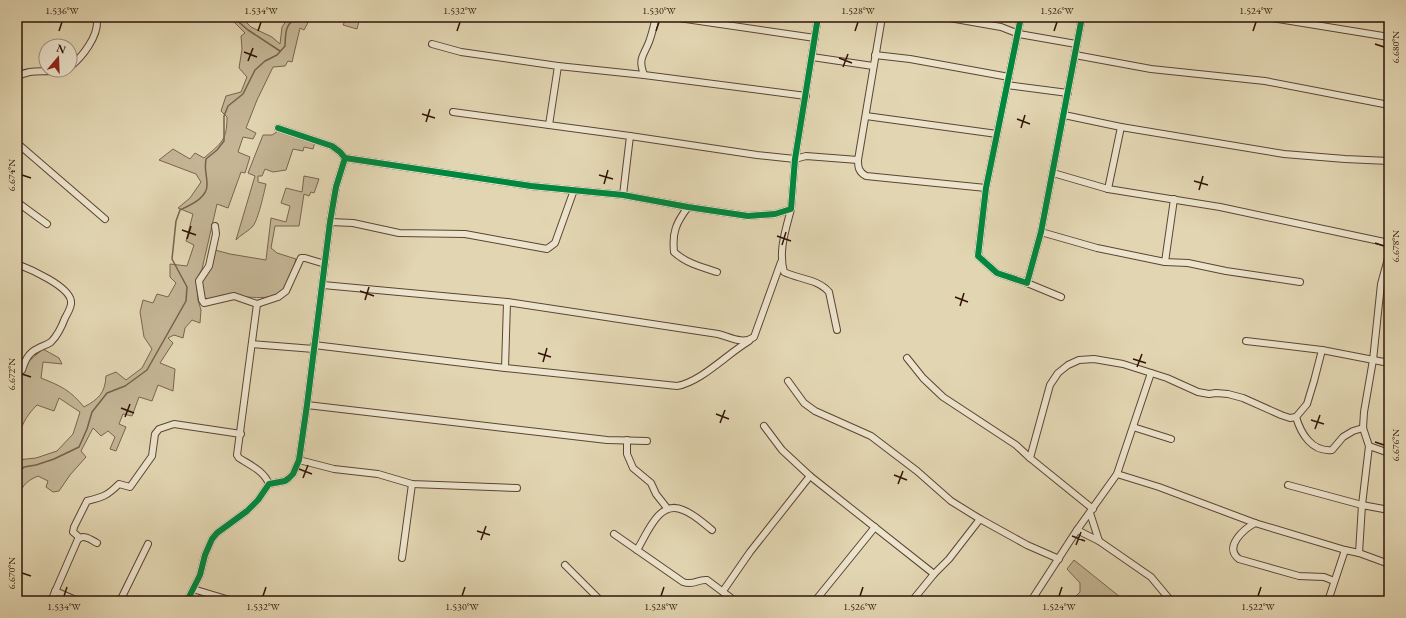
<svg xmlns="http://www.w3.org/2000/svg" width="1406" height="618" font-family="'EB Garamond',serif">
	<rect width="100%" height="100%" fill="#e2d6b2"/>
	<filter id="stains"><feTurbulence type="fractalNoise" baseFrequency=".005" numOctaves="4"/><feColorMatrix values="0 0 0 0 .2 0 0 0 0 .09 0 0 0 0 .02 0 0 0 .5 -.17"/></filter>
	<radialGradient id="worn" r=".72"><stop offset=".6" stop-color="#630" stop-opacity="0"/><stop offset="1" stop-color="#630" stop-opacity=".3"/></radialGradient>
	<g fill="#c4b595" stroke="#7a644e">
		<path d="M229,17H241L251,27L272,37L280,44L282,27L289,17H311L304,30L300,28L292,62L288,61L285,66L273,67L257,100L246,128L256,133L253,139L243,137L238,152L250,157L245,173L241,172L228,208L217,204L202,269L196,280L198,300L201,310L200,323L192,320L185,328L183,338L174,335L168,338L173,343L160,363L175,369L173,391L158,385L152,401L139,397L132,416L123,414L119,424L126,427L116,451L110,449L115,437L108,431L101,436L93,428L81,451L86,457L70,475L59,491L53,492L46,487L48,481L38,476C24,482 22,487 17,500L20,502L17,510V460L36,458L57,451L73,434L80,412L59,398L54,411L37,405C29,413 23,421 20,433C18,440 20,447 17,455V374H20L29,361L43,349L59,358L62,364L43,362L41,378C61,386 70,390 84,407C99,399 105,393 106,376L116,372L126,380L142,368L152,349L144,337L140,312L143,300L153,303L157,294L168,297L176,283L170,277V264L187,266L194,245L186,241L193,214L178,208L190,198L201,182L196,174L159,160L173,149L190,159L195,153L204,158C221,143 227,141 227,117L221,111L226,96L241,92L247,77L239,68L242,49L241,36L245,33Z"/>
		<path d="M347,17H360L357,29L343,25Z"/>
		<path d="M278,131L315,142L313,149L304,147L303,151L293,149L286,170L273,172L265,169L262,176H258V182L266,184C264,193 258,220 253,226C249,231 240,235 236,240L255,176L248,173L263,135H272Z"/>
		<path d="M304,176L319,179L314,193L311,192L309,196L304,194L299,226H275L271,248L277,253L296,259C293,269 290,282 283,291C273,302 241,296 228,295C217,294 215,301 204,298L201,279L215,250L230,254L266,260L271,218L286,222L290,206L281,203L286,188L302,192Z"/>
		<path d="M1074,560L1125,601H1071L1080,592V583L1067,569Z"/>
	</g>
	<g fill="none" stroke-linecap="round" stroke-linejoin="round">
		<g stroke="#77614b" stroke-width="1.5">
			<path d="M233,17L248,30L280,51"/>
			<path d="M17,474L24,467L36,465L54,459L79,447L87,429L92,412L107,393L125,386L147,370L186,301L187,287L172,259L176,221L180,210C190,205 208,198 207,184C207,174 204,171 206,159L217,150L224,141V116L228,106L243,94L255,70L265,61L277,55L285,46C286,32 284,25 298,17"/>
		</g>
		<g stroke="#5d4432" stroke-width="8">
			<g id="street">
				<path d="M672,17L815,38"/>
				<path d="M944,17L1001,27L1019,34L1076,44"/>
				<path d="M1021,17L986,188L978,256L997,273L1027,283L1041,232L1082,17"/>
				<path d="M1266,17L1389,37"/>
				<path d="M432,44L461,52L558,66L644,75L806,96"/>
				<path d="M875,55L910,59L1009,77"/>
				<path d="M1075,55L1151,69L1265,81L1389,105"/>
				<path d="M812,57L873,66"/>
				<path d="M70,67C82,57 98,37 97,21L92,17"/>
				<path d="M644,75C638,58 643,57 649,42C652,34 654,25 656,17"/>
				<path d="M17,77C30,68 44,73 58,70"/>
				<path d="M1007,85L1068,93"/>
				<path d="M453,112L630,136L757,155L795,159L806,156L858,160L882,17"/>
				<path d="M1064,115L1121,127L1284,154L1345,159L1389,161"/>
				<path d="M866,116L997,134"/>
				<path d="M549,125L558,66"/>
				<path d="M17,143L105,219"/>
				<path d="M345,158L531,186L623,195L688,207L748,216L775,214L791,209L795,159L818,17"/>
				<path d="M858,160C858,168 859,172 866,176L986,188"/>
				<path d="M1053,173L1108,189L1220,207L1389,243"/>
				<path d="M1108,189L1121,127"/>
				<path d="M623,195L630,136"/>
				<path d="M17,202L47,224"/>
				<path d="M688,207C676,223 672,232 674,252C686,263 701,267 717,272"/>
				<path d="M791,209C786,229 778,251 784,272C798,279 818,279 829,292L837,330"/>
				<path d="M330,222L353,223L399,233L465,234L547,249L555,243L574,190"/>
				<path d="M215,226L216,234L209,266L199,281L202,300L204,303L234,296L257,304L278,297L286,291L301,258H305L325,264"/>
				<path d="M1041,232L1097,248L1165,262L1188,263L1226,271L1300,282"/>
				<path d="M1165,262L1174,199"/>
				<path d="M17,264C30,269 69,286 71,301C72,307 67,314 65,318C62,326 57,336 51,342C47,345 42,346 37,349C28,353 25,361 22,370"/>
				<path d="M1027,283L1061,297"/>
				<path d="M323,285L507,302L718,334C730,337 743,345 754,337L781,262"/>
				<path d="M257,304L237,455L239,458C250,465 264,471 269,484"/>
				<path d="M1246,341L1322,350L1389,363"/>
				<path d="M252,344L314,349"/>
				<path d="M314,345L505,368L677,386C701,382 727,354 749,341"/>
				<path d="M907,358L923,378L943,397L1016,445L1030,458"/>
				<path d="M505,368L507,302"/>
				<path d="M788,381L804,403L815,411L871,436L917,471L951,501L980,519L949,559L934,574L912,601"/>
				<path d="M307,405L607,440L647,441"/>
				<path d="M1296,417C1301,434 1312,452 1332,450L1343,437L1353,431L1363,428"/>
				<path d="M764,426L782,450L810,476L934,574"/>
				<path d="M1133,427L1171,439"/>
				<path d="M627,440V454L633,468L651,483L656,494L667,508"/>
				<path d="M1369,446L1389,453"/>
				<path d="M299,460L334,469L378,474L412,484L517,488"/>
				<path d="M1117,474L1159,487L1255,523L1345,550L1359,553L1389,564"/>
				<path d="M1288,485L1362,505L1389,510"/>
				<path d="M1093,509L1030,458L1050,385L1058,373L1068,365L1079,360L1094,359L1123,364L1167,378L1198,392L1209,394L1216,393L1228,394L1243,398L1281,415L1290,418L1296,417L1307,404L1314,381L1322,350"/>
				<path d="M1090,513L1099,541"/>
				<path d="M980,519L1027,545L1059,559"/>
				<path d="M1255,523C1244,529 1223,547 1239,559L1299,576L1324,577L1334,581"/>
				<path d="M1077,530L1099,541L1151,577L1171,601"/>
				<path d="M614,534L683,582C695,586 697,579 707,580L735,601"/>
				<path d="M80,538L73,532L74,527L87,501C103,497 107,496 119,484L130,487L152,456L155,434L159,429L174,424L241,434"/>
				<path d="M637,550C647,534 659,499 683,510C694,514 703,523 712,530"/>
				<path d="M1359,553L1362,505L1369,446L1363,428L1364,412L1373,360L1381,284L1389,255"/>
				<path d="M402,558L412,484"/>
				<path d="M565,565L601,601"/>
				<path d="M193,589L233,601"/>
				<path d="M55,591L78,601"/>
				<path d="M723,591L750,552L810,476"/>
				<path d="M51,601L78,539C84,534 91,540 97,543"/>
				<path d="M120,601L148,544"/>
				<path d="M187,601L200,575L205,555L212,539L217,533L247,511L258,500L269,484L285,481L289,478L293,474L299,460L307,405L330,222L336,187L345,158L340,152L332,146L278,128"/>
				<path d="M815,601L875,527"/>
				<path d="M1031,601L1077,530L1117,474L1151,373"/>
				<path d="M1328,601L1345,550"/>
			</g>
		</g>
		<use href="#street" stroke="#ece4cd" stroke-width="6"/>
		<g stroke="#ece4cd" stroke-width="8">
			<g id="cycleway">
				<path d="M1021,17L986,188L978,256L997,273L1027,283L1041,232L1082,17"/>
				<path d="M345,158L531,186L623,195L688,207L748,216L775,214L791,209L795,159L818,17"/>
				<path d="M187,601L200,575L205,555L212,539L217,533L247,511L258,500L269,484L285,481L289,478L293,474L299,460L307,405L330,222L336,187L345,158L340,152L332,146L278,128"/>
			</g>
		</g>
		<use href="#cycleway" stroke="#00873e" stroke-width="6"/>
	</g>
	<path fill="none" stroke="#311407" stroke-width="1.5" d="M59,31L62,22M258,31L261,22M457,31L460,22M656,31L659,22M855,31L858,22M1054,31L1057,22M1253,31L1256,22M1375,44L1384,47M244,52L257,57M839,58L852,63M248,61L253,48M843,67L848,54M422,114L435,118M1017,119L1030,124M426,122L430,109M1021,128L1025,115M22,175L31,178M599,175L613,179M1194,181L1208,185M604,184L608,170M1199,190L1203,176M182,230L196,235M777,236L791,241M187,239L191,226M1375,243L1384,246M782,245L786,232M360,291L374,296M955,297L968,302M365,300L369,287M960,306L964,293M538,353L551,357M1133,359L1146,363M543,362L547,348M1137,367L1142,354M22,374L31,377M121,408L134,413M716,414L729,419M125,417L130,404M1311,420L1324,424M720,423L725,410M1315,429L1320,415M1375,442L1384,445M299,469L312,474M894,475L907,480M303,478L308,465M898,484L903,471M477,531L490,535M1072,536L1085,541M481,540L486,526M1076,545L1081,532M22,573L31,576M64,596L67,587M263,596L266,587M462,596L465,587M661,596L664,587M860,596L863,587M1059,596L1062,587M1258,596L1261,587"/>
	<rect width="1406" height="618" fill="none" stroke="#e2d6b2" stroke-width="44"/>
	<g transform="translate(58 58) rotate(19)"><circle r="19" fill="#ece4cd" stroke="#a1917e"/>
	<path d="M0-3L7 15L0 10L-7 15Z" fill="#8f2418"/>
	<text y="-6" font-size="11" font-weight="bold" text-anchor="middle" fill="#311407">N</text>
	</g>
	<rect x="22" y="22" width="1362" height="574" fill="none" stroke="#311407" stroke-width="1.5"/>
	<g font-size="10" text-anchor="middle" fill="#311407">
		<text x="62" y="14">1.536°W</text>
		<text x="261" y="14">1.534°W</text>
		<text x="460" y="14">1.532°W</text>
		<text x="659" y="14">1.530°W</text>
		<text x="858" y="14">1.528°W</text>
		<text x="1057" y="14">1.526°W</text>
		<text x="1256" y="14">1.524°W</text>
		<text transform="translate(1395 47) rotate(-90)" y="4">6.680°N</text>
		<text transform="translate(11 175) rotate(-90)" y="4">6.674°N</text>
		<text transform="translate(1395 246) rotate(-90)" y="4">6.678°N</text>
		<text transform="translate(11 374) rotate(-90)" y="4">6.672°N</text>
		<text transform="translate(1395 445) rotate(-90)" y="4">6.676°N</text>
		<text transform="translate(11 573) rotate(-90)" y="4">6.670°N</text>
		<text x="64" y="610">1.534°W</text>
		<text x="263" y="610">1.532°W</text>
		<text x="462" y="610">1.530°W</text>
		<text x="661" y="610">1.528°W</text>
		<text x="860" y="610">1.526°W</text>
		<text x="1059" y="610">1.524°W</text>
		<text x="1258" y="610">1.522°W</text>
	</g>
	<rect width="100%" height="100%" filter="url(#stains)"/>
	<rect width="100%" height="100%" fill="url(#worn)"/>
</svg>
